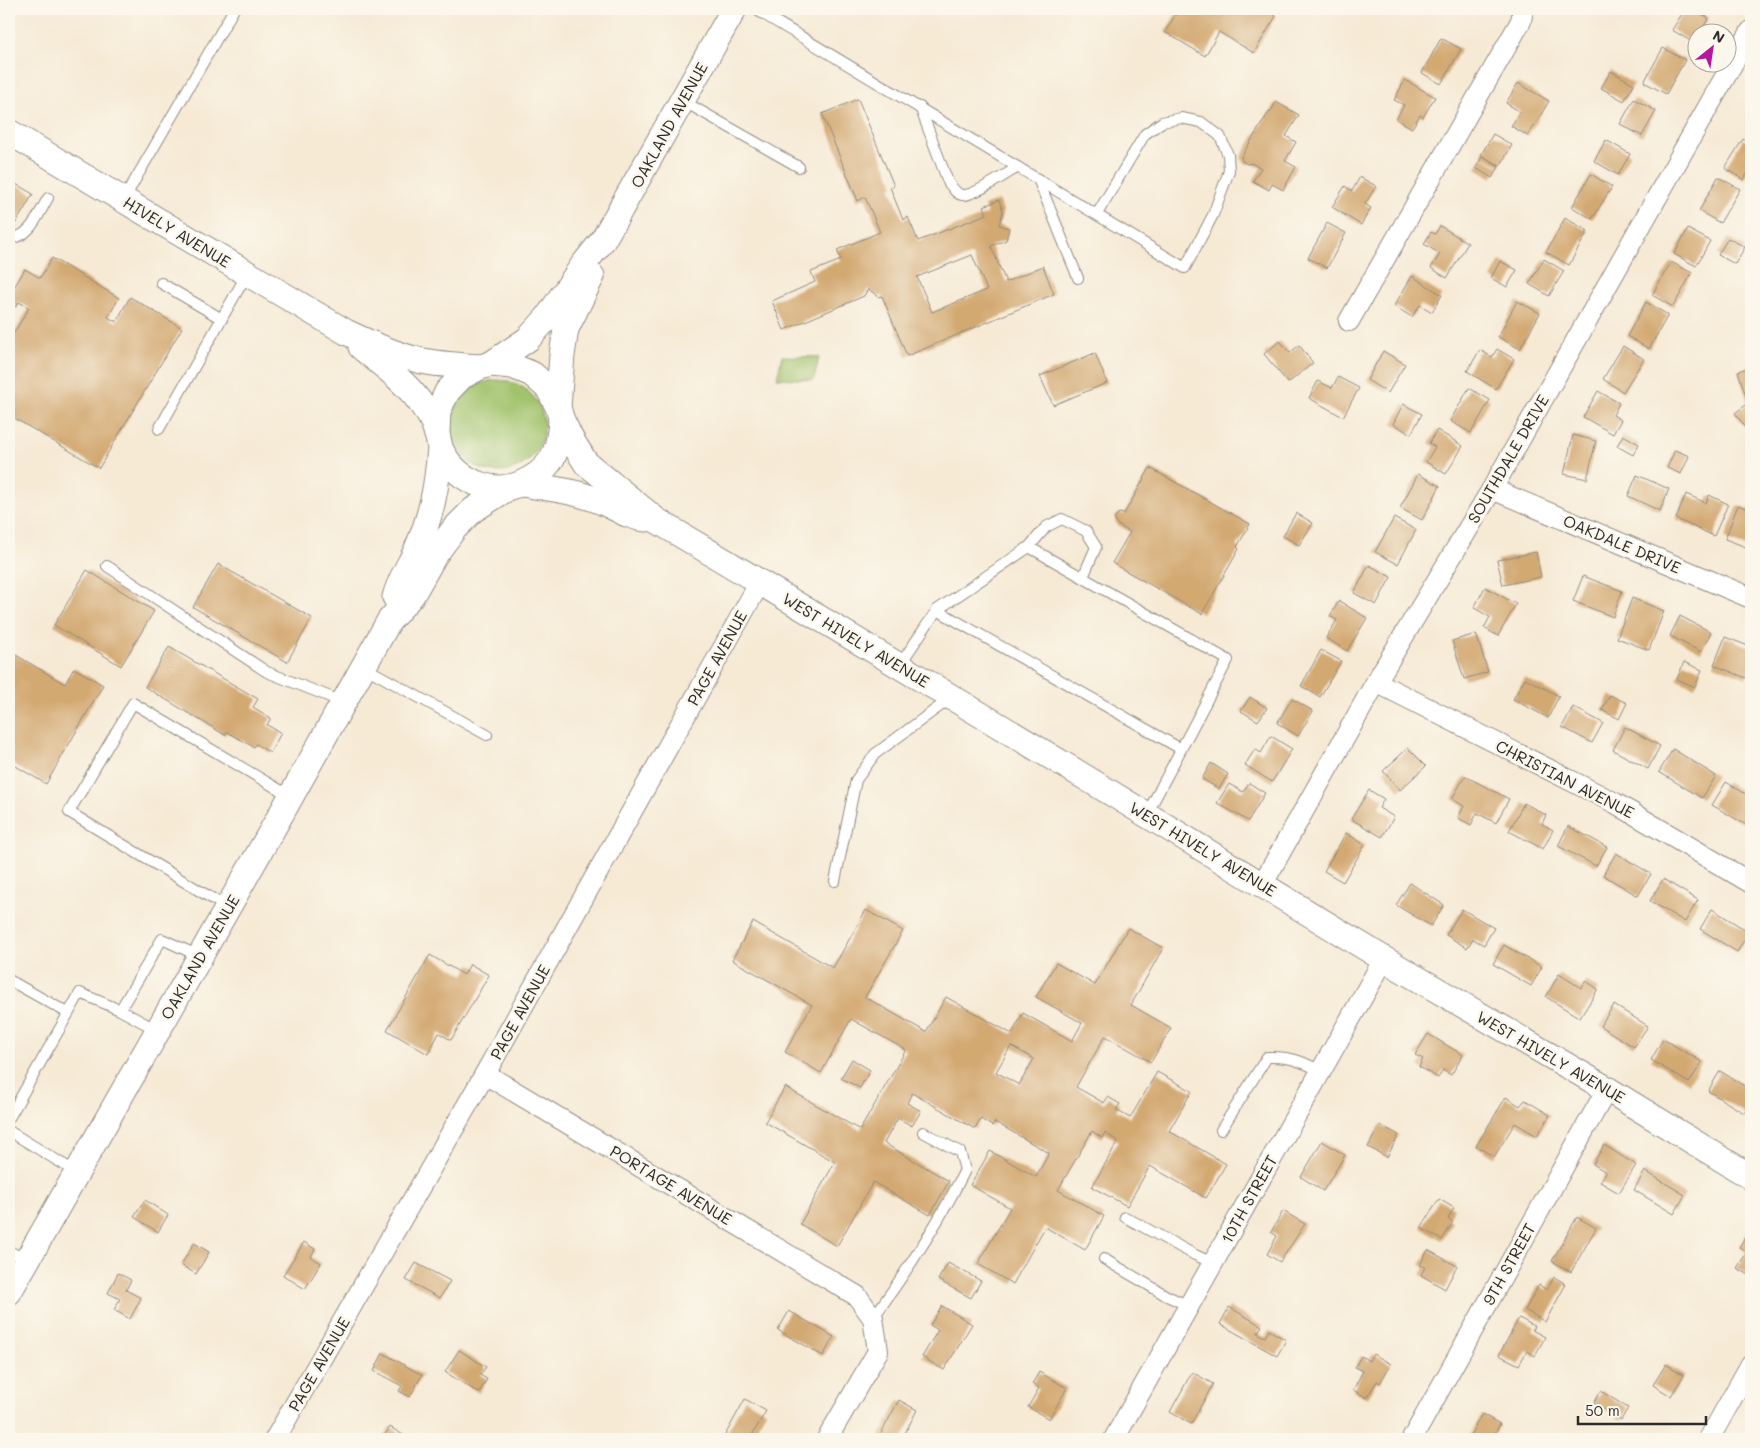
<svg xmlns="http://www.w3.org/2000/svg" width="1760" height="1448" font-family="Mali,sans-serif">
	<rect width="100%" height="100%" fill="#fbf7ec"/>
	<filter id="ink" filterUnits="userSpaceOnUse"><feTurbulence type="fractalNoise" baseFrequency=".02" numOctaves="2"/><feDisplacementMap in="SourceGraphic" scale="10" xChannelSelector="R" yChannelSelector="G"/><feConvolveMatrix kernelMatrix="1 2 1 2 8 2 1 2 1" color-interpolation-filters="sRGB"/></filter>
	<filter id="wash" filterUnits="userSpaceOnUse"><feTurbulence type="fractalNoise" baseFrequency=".0096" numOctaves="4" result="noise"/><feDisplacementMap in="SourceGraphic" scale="20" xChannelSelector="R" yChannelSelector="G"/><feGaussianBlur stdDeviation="1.12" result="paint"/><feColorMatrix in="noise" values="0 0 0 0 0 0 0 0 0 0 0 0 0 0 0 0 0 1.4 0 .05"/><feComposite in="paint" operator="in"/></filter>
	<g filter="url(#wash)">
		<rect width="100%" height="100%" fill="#f6ead5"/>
		<g fill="#a1c36c" stroke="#66774c">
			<path d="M782,356L819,357L814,380L777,378Z"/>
			<circle cx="498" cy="426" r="46"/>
		</g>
		<g id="blocks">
			<g fill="#d3a972" fill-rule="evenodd">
				<path d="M1179,9H1212L1222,15L1226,9H1263L1276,16L1254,53L1219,32L1205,56L1165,32Z"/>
				<path d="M1685,9H1693L1709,18L1700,32H1698V37L1694,43L1672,30Z"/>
				<path d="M1441,38L1461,49L1441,84L1422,73Z"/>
				<path d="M1663,48L1685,60L1666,94L1644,82Z"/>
				<path d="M1611,71L1634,84L1624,101L1601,88Z"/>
				<path d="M1405,80L1435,97L1423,117L1420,115L1412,128L1396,119L1404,105L1394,100Z"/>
				<path d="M1518,83L1549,101L1528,136L1511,126L1520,112L1506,103Z"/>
				<path d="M858,99L894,186L890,187L903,220L908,217L918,241L987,214L984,206L999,200L1003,211L999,225L1009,228L1006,240L991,246L1006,282L1043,266L1054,294L907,356L882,296L879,297L868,289L864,296L784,330L772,301L815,282L811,272L841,260L837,250L880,232L865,197L858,201L822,114ZM972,255L987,290L932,312L917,277Z"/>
				<path d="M1634,99L1656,111L1642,136L1620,124Z"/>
				<path d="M1276,102L1299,115L1286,136L1296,142L1285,161L1296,167L1283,190L1272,184L1269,190L1253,181L1261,168L1251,163L1247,164L1242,161L1241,157L1269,112L1270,113Z"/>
				<path d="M1493,134L1512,145L1500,166L1481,155Z"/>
				<path d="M1743,139L1751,144V177L1747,174L1744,180L1725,168Z"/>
				<path d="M1606,140L1630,154L1618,175L1594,161Z"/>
				<path d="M1482,157L1499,167L1492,178L1476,168Z"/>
				<path d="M1591,174L1612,187L1592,219L1572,207Z"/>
				<path d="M1360,177L1376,186L1365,204L1371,208L1361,225L1332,207L1345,186L1352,191Z"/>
				<path d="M1718,177L1740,189L1720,223L1699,211Z"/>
				<path d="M9,180L33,194L16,223L9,219L10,209L9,208Z"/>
				<path d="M1565,218L1588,231L1569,265L1546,252Z"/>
				<path d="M1327,223L1346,233L1327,268L1308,258Z"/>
				<path d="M1440,226L1468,243L1447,278L1431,268L1440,254L1424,244L1431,232L1435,234Z"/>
				<path d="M1688,229L1710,241L1696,266L1674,254Z"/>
				<path d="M1728,238L1745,247L1735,264L1718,255Z"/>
				<path d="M52,258L119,298L108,317L116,322L130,297L182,328L99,468L9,415V341L29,308L19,302L16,307L9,303V296L25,269L40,278Z"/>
				<path d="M1544,259L1564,271L1549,296L1529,284Z"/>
				<path d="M1500,261L1517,270L1507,287L1491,278Z"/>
				<path d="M1671,262L1692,273L1673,307L1652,295Z"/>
				<path d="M1412,276L1442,295L1432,312L1420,305L1412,317L1394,306Z"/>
				<path d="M1517,301L1540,313L1520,349L1498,337Z"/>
				<path d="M1646,302L1668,315L1649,349L1627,336Z"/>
				<path d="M1280,341L1290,353L1299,345L1313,363L1288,383L1264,354Z"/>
				<path d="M1623,346L1644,359L1623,392L1603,379Z"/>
				<path d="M1497,349L1514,359L1496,389L1467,371L1480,350L1492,357Z"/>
				<path d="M1383,351L1405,364L1388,393L1367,380Z"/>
				<path d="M1095,353L1107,383L1053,405L1040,376Z"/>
				<path d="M1751,367V435L1735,413L1750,402L1748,403L1738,371Z"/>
				<path d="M1338,377L1359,388L1343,417L1309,398L1318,381L1332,388Z"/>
				<path d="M1469,388L1490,400L1471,433L1450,421Z"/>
				<path d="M1598,391L1619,403L1613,415L1621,420L1613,434L1583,417Z"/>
				<path d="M1403,404L1422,414L1411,434L1393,424Z"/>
				<path d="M1437,430L1463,446L1446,474L1426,462L1435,447L1429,443Z"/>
				<path d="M1573,435L1596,441L1587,479L1564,474Z"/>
				<path d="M1623,435L1639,444L1633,455L1617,446Z"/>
				<path d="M1675,450L1689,456L1681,474L1667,468Z"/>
				<path d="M1150,468L1250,524L1237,547L1239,549L1202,614L1112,563L1130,532L1118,525L1115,521V517L1119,513L1124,514Z"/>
				<path d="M1418,474L1440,486L1422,520L1400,508Z"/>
				<path d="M1637,475L1669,489L1660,511L1628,496Z"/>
				<path d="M1686,494L1706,503L1709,495L1728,504L1714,536L1676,519Z"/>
				<path d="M1738,505L1751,510V549L1725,539Z"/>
				<path d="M1296,513L1313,523L1299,545L1283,536Z"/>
				<path d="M1394,518L1416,530L1398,564L1375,552Z"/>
				<path d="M1536,552L1541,577L1503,585L1497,560Z"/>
				<path d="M218,564L312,618L287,662L193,607Z"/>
				<path d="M1369,565L1391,577L1376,605L1354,593Z"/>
				<path d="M87,570L154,611L121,666L54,625Z"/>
				<path d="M1583,576L1622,591L1613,617L1573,601Z"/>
				<path d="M1485,587L1516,604L1498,636L1484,628L1490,617L1474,608Z"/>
				<path d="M1632,598L1664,611L1649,650L1617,638Z"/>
				<path d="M1339,601L1367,618L1347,651L1326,638L1337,620L1330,616Z"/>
				<path d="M1680,616L1711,632L1701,652L1670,636Z"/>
				<path d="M1476,634L1488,672L1464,679L1452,641Z"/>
				<path d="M1725,637L1751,647V664L1746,678L1714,665Z"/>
				<path d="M169,647L258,699L253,707L271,718L267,725L281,733L270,753L256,744L254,747L227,732L225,735L145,687Z"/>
				<path d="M1321,650L1341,661L1320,697L1301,686Z"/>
				<path d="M9,651L65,684L74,668L103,685L46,784L9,762Z"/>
				<path d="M1684,662L1702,670L1695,687L1677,679Z"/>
				<path d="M1525,678L1559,696L1548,718L1513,699Z"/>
				<path d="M1610,695L1627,703L1619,719L1602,710Z"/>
				<path d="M1250,697L1267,708L1258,721L1241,711Z"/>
				<path d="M1292,699L1313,711L1298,736L1277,723Z"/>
				<path d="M1573,707L1603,723L1592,743L1562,727Z"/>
				<path d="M1625,727L1660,746L1648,769L1613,750Z"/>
				<path d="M1271,736L1292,749L1272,782L1245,765L1255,749L1261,753Z"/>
				<path d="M1408,748L1426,766L1400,790L1383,771Z"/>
				<path d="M1673,749L1716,776L1702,798L1659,772Z"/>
				<path d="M1211,763L1228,774L1219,789L1202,779Z"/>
				<path d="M1465,776L1509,799L1496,823L1477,813L1471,825L1458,818L1464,806L1452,799Z"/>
				<path d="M1726,782L1751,797V821L1748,826L1712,805Z"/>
				<path d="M1249,783L1265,793L1248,821L1217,803L1229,784L1243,792Z"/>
				<path d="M1369,790L1384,799L1379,808L1394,817L1382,837L1351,819Z"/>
				<path d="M1524,803L1546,815L1542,824L1553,830L1543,849L1509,831Z"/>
				<path d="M1568,826L1607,847L1596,866L1558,846Z"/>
				<path d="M1346,833L1365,845L1343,882L1324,871Z"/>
				<path d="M1616,853L1651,874L1638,896L1603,875Z"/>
				<path d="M1663,879L1698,900L1685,922L1650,901Z"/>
				<path d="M1410,883L1444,905L1431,926L1396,905Z"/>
				<path d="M1462,909L1494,928L1484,945L1473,939L1467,948L1446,935Z"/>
				<path d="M1712,909L1749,932L1737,952L1700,929Z"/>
				<path d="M866,910L903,931L865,997L926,1032L946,997L1012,1034L1023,1013L1072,1041L1082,1023L1036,997L1056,963L1095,985L1128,928L1163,948L1131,1005L1171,1028L1151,1062L1105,1036L1076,1087L1104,1103L1108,1097L1120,1104L1116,1110L1130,1118L1157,1072L1192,1091L1169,1131L1226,1164L1206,1198L1150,1166L1127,1206L1092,1187L1118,1141L1105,1133L1102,1138L1092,1131L1058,1190L1104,1216L1085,1250L1045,1227L1013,1284L978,1264L1010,1208L970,1185L990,1151L1036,1177L1049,1153L995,1122L992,1126L981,1119L975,1129L912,1093L907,1103L921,1111L912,1126L898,1118L884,1143L949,1181L930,1215L873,1182L837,1246L800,1224L835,1162L765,1122L785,1087L860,1130L906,1050L851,1019L821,1073L785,1052L812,1005L732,960L753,922L833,968ZM1011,1046L1034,1059L1019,1085L996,1072Z"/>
				<path d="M1504,945L1542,967L1531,986L1493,964Z"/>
				<path d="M430,955L464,975L470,964L489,975L451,1040L439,1033L428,1054L387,1030Z"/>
				<path d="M1559,974L1581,988L1586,981L1598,989L1580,1018L1546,997Z"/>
				<path d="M1614,1005L1648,1026L1634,1047L1600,1026Z"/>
				<path d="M1428,1034L1463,1055L1451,1075L1443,1070L1438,1078L1419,1067L1423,1059L1415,1055Z"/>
				<path d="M1663,1039L1702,1062L1689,1083L1651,1060Z"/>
				<path d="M852,1059L870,1070L860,1088L841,1078Z"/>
				<path d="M1720,1071L1751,1090V1102L1744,1113L1708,1091Z"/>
				<path d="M1506,1097L1520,1106L1525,1100L1550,1115L1537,1136L1515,1123L1494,1157L1476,1146Z"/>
				<path d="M1380,1125L1399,1135L1387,1157L1368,1147Z"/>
				<path d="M1322,1141L1345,1155L1323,1191L1301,1177Z"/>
				<path d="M1604,1145L1636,1165L1619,1193L1600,1182L1606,1172L1593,1164Z"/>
				<path d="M1645,1171L1685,1195L1674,1214L1634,1190Z"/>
				<path d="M1439,1199L1454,1208L1448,1219L1453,1222L1442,1240L1421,1228Z"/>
				<path d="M145,1200L168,1215L158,1232L134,1217Z"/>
				<path d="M1283,1211L1305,1224L1280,1262L1267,1254L1277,1236L1271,1232Z"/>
				<path d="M1577,1217L1596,1228L1571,1272L1552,1261Z"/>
				<path d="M1751,1227V1276L1737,1268L1747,1252L1739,1247Z"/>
				<path d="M304,1242L315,1249L311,1257L321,1263L305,1289L283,1275Z"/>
				<path d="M194,1243L209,1252L196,1274L181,1265Z"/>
				<path d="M1428,1250L1457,1266L1445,1289L1421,1275L1425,1267L1420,1265Z"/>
				<path d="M416,1263L450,1281L440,1298L406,1280Z"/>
				<path d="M948,1263L981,1281L971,1298L938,1280Z"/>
				<path d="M118,1273L131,1280L126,1290L141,1298L130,1319L114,1310L120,1299L108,1293Z"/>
				<path d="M1554,1277L1566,1284L1545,1322L1525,1310L1539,1285L1547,1290Z"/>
				<path d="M942,1306L972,1324L944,1370L922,1357L938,1330L930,1325Z"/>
				<path d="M1229,1307L1262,1326L1257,1333L1265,1337L1269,1330L1286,1340L1277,1356L1220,1324Z"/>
				<path d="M789,1311L834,1337L823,1356L778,1330Z"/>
				<path d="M1519,1318L1534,1326L1532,1330L1545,1337L1535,1356L1527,1351L1519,1365L1499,1355Z"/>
				<path d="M459,1350L486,1367L480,1375L487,1379L479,1393L445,1372Z"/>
				<path d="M383,1353L422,1375L410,1397L399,1391L402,1386L374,1371Z"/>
				<path d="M1373,1354L1391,1364L1380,1383L1377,1381L1367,1398L1353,1390L1363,1371L1355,1367L1361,1356L1369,1361Z"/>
				<path d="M1666,1364L1684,1375L1671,1396L1653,1385Z"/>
				<path d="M1039,1372L1067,1388L1049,1419L1028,1407L1039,1388L1032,1384Z"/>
				<path d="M1192,1372L1213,1384L1191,1424L1170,1412Z"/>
				<path d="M1601,1391L1628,1408L1621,1420L1594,1403Z"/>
				<path d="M745,1399L766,1411L750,1439H723Z"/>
				<path d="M899,1400L917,1410L902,1439H878Z"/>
				<path d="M1482,1414L1500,1424L1492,1439H1468Z"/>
				<path d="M390,1427L410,1439H382Z"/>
			</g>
		</g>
	</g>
	<g filter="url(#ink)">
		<use href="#blocks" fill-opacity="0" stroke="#908a80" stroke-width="1"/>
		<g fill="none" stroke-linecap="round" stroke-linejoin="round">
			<g stroke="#908a80" stroke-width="12">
				<g id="service">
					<path d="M755,9L1185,268L1213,215L1229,171L1228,155L1220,136L1201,122L1181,118L1162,122L1145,134L1097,214"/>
					<path d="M683,101L799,167"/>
					<path d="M920,107L948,182C952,187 956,194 962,195C972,197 1008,173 1018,167"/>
					<path d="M1038,179L1078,278"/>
					<path d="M124,199L234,9"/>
					<path d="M9,238C30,239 39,213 48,198"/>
					<path d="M161,283L222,319"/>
					<path d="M159,429L247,274"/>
					<path d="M1029,547L1046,527L1062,519L1086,531L1096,547L1083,577"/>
					<path d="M107,566L267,672L343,702"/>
					<path d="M937,610L1181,749"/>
					<path d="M899,666L937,610L1029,547L1228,660L1147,814"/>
					<path d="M364,667L487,735"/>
					<path d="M835,881L856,780L875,754L951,698"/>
					<path d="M228,908L69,812L133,703L290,796"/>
					<path d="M9,980L68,1013"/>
					<path d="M157,1030L120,1010L162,939L199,956"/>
					<path d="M9,1118L80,993L120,1010"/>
					<path d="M1221,1130L1267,1057C1289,1056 1301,1061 1321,1071"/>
					<path d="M9,1131L76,1172"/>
					<path d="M1125,1217L1195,1255L1213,1263"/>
					<path d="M9,1251L26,1260"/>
					<path d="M1104,1259L1167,1296L1189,1306"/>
					<path d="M873,1318C907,1271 939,1223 965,1170L960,1152L923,1132"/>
				</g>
			</g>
			<g stroke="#908a80" stroke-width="22">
				<g id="minor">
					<path d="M1349,321L1521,21L1523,9"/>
					<path d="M1492,489L1751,598"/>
					<path d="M1376,682L1615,803L1751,883"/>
					<path d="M1262,885L1376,682L1492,489L1751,31"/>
					<path d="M485,1074L857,1296L873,1318L878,1351L827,1439"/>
					<path d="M275,1439L485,1074L760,582"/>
					<path d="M1114,1439L1384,959"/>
					<path d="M1412,1439L1607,1089"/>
					<path d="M1709,1439L1751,1364"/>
				</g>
			</g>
			<g stroke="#908a80" stroke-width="27">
				<g id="tertiary">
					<path d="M9,132L346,332C369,343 393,354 418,360C438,365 459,365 480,367"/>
					<path d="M361,347C383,366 408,383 424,408C430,415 435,426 437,435C439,440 439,445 441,450C458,483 497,499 530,479C555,465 560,445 561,418"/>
					<path d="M491,364L528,339L547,318L583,265L603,240L734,9"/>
					<path d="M558,407L562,355L566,329L592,276"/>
					<path d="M437,433L438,411L447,392L461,377L480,367L491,364L512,366L532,374L548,388L558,407L561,418L571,439L586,463L656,520L1078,773L1384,959L1607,1089L1751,1177"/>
					<path d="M521,484C548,488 577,491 602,502C619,509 627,517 646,519"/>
					<path d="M395,597C399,581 409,566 416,551C432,515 437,486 440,448"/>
					<path d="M9,1292L280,816L389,621L412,595L434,556L454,529L473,510L508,488"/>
				</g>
			</g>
			<use href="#service" stroke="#fff" stroke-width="10"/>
			<use href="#minor" stroke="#fff" stroke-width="20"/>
			<use href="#tertiary" stroke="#fff" stroke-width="25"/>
		</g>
	</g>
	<g text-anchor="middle" stroke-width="5" stroke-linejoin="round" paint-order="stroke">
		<g font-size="16" fill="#2b2b2b" stroke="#fbf7ec">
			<text transform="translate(669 125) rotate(-61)" y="6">OAKLAND AVENUE</text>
			<text transform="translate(177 232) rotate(31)" y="6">HIVELY AVENUE</text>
			<text transform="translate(1508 459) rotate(-60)" y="6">SOUTHDALE DRIVE</text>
			<text transform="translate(1622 544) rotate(23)" y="6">OAKDALE DRIVE</text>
			<text transform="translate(856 640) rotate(31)" y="6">WEST HIVELY AVENUE</text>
			<text transform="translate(717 658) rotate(-61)" y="6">PAGE AVENUE</text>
			<text transform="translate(1565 779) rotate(27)" y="6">CHRISTIAN AVENUE</text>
			<text transform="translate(1203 849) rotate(31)" y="6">WEST HIVELY AVENUE</text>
			<text transform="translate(200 957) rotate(-60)" y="6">OAKLAND AVENUE</text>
			<text transform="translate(520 1012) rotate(-61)" y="6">PAGE AVENUE</text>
			<text transform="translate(1551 1057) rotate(30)" y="6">WEST HIVELY AVENUE</text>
			<text transform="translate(671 1185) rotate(31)" y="6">PORTAGE AVENUE</text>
			<text transform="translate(1249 1199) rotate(-61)" y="6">10TH STREET</text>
			<text transform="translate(1509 1264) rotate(-61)" y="6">9TH STREET</text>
			<text transform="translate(319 1364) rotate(-60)" y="6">PAGE AVENUE</text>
		</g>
	</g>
	<rect width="1760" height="1448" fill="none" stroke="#fbf7ec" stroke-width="30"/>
	<g transform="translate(1712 48) rotate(30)"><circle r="24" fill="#fbf7ec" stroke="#a8a59f"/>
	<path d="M0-4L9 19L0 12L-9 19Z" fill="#b5179e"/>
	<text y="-8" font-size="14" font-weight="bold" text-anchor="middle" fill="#2b2b2b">N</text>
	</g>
	<path d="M1578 1416v8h128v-8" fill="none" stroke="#2b2b2b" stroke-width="2.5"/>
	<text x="1585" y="1416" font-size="15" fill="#2b2b2b" stroke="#fbf7ec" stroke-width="4" paint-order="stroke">50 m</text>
</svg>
